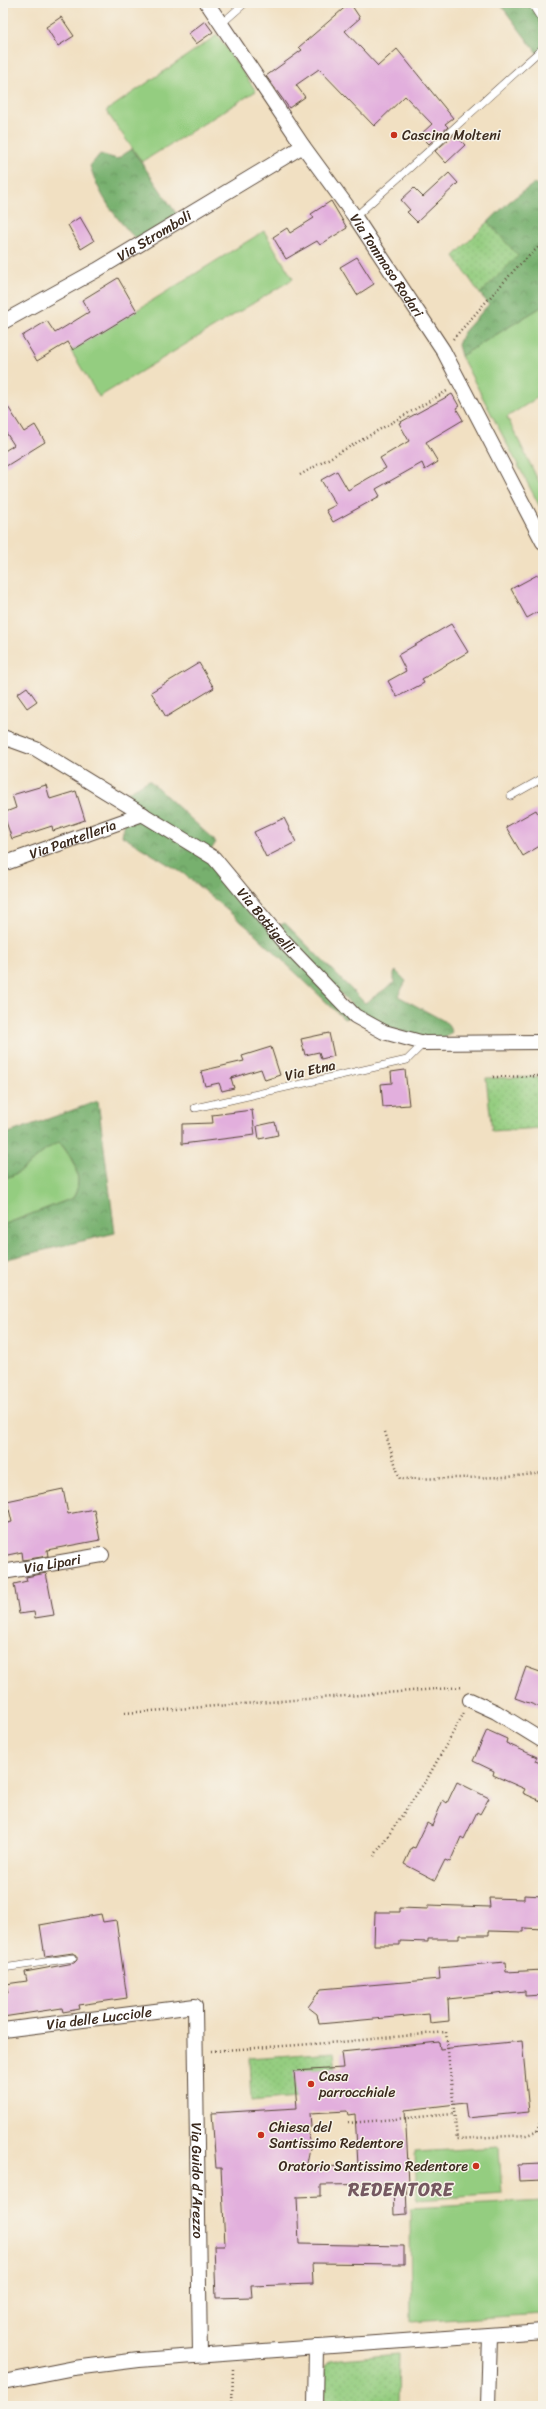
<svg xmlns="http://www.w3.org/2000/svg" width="546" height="2409" font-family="Sriracha,sans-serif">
	<defs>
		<pattern id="forest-crowns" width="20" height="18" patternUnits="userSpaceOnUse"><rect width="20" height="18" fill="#77b06e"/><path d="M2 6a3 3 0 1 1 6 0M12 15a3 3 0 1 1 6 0" fill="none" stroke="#638f5a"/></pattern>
		<pattern id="garden-dots" width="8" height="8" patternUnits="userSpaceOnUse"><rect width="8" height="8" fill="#94cd80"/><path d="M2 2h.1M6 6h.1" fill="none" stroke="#80b06e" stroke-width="1.8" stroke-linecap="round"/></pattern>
	</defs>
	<rect width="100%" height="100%" fill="#f7f3e8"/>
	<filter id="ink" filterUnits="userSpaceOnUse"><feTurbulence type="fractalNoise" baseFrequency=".025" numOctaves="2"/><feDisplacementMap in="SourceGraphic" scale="8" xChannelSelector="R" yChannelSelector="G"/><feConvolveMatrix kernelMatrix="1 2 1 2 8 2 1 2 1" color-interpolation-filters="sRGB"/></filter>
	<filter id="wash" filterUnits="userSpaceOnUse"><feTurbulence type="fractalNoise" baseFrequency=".012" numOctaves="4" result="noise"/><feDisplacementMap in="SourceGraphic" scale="16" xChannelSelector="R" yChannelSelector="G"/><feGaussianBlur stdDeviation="0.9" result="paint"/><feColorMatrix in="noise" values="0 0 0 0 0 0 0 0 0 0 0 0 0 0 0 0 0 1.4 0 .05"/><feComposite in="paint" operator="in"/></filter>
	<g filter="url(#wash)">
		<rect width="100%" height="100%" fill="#f1e0c2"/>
		<g fill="#94cd80" stroke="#687c4f">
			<path d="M217,35L256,91L142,162L106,111Z"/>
			<path d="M264,231L293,279L99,397L71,351Z"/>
			<path d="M543,306V394L507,417L539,482L543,480V505L540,507L461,356Z"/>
			<path d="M59,1142C72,1157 85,1179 73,1198L3,1225V1179C26,1173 39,1151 59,1142Z"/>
			<path d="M499,2147L502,2194L417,2200L415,2152Z"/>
			<path d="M543,2201V2314L411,2322L410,2208Z"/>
		</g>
		<g fill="url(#forest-crowns)" stroke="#596d46">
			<path d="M501,3H543V61L503,8Z"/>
			<path d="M132,149L178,216L137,240C115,218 99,195 90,166L100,154L117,159Z"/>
			<path d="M535,183L543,191V306L461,356L458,345L463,333L489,304L480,294L517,256L488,222L510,201Z"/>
			<path d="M149,780L216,842L209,853L127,802L128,792Z"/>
			<path d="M143,816L214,861L355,1016L344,1019L252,931L184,874L122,836L125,822Z"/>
			<path d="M285,923L365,1003L394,983V973L396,971L406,981L398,996L446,1022L452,1032L445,1038L433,1041L386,1027L358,1012L277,926Z"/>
			<path d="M98,1101L115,1233L3,1260V1225L73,1198C85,1179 73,1157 59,1142C39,1151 26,1173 3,1179V1135Z"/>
		</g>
		<g fill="url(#garden-dots)" stroke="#687c4f">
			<path d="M488,222L518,256L480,294L454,256Z"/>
			<path d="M543,1077V1128L492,1131L486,1078Z"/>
			<path d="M334,2052L340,2110L296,2097L251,2101L249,2058Z"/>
			<path d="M399,2354L398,2406H325V2366L330,2360Z"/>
		</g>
		<g id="blocks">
			<g fill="#e2afdd" fill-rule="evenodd">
				<path d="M350,3L360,18L345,31L378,66L397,49L453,118L445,124L448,127L429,144L420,135L432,124L405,96L374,126L319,69L296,85L305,97L289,108L266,76L302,50L299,47Z"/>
				<path d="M61,17L74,36L58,46L46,27Z"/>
				<path d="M205,21L213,32L196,44L188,34Z"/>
				<path d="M455,134L465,145L446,163L435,151Z"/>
				<path d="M449,173L458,183L417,222L407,212L410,210L401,200L414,188L423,197Z"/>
				<path d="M331,201L347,228L320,245L317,241L286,259L273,237L287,228L290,233L314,218L311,214Z"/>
				<path d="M80,217L94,241L81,249L68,225Z"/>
				<path d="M357,257L374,284L357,295L340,267Z"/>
				<path d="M118,278L137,311L73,350L68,342L37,361L22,336L47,321L55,333L89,312L82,300Z"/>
				<path d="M452,394L459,406L456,408L463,420L426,442L438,462L425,470L422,463L376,489L380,496L333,522L326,510L336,505L321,480L337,471L348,490L386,468L380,458L409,441L399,423Z"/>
				<path d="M3,399L24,432L35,425L45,442L3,468V452L14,445L3,428Z"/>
				<path d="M539,574L543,581V609L527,618L511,589Z"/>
				<path d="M451,624L468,652L422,679L424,683L397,697L388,681L406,671L398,655Z"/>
				<path d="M199,663L214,688L166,717L151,692Z"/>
				<path d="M27,687L37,701L27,708L17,694Z"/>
				<path d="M46,785L50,799L76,791L85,820L53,831L52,826L12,839L3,813L16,808L12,795Z"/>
				<path d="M536,810L543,823V844L523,856L506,827Z"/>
				<path d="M284,818L296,842L266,857L254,832Z"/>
				<path d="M329,1033L334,1056L321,1059L319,1052L305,1055L301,1039Z"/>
				<path d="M271,1047L280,1075L265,1080L261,1069L231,1078L234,1088L222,1091L219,1083L205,1086L201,1071L244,1061L242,1056Z"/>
				<path d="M405,1070L409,1105L383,1107L381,1084L392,1083L391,1072Z"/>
				<path d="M252,1110L255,1135L182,1144V1124L213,1123L212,1115Z"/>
				<path d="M275,1122L278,1135L259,1139L257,1126Z"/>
				<path d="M63,1489L68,1514L94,1509L100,1540L47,1550L48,1556L23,1560L22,1552L3,1556V1524L12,1522L7,1501Z"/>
				<path d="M46,1573L54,1615L35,1618L34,1612L19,1614L14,1584L27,1581L26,1577Z"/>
				<path d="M526,1667L543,1673V1708L515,1698Z"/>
				<path d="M487,1730L507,1739L506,1743L537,1757L535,1761L543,1764V1802L523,1793L525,1789L493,1775L494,1771L473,1761Z"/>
				<path d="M457,1782L489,1798L480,1814L477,1812L464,1839L461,1837L450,1862L445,1860L435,1880L404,1864L412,1847L415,1848L427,1823L432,1826L443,1800L447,1803Z"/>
				<path d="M524,1895L543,1896V1929L524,1928V1932L489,1931V1935H459V1939H428V1942L400,1941V1945H374L375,1912H400V1908L428,1909V1905L490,1907L489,1898L524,1899Z"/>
				<path d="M101,1914L103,1922L116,1920L127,1998L79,2005L80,2009L63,2012L62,2008L3,2017V1994L8,1993L6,1984L27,1981L25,1972L74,1963L77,1960V1955L73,1953L45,1957L40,1925Z"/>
				<path d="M505,1962L506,1972L543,1970V1995L525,1996V1991L448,1999L449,2021L430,2023L429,2014L319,2024L317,2014L308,2007L321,1989L440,1979L439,1968Z"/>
				<path d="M522,2041L529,2112L467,2118L465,2103L405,2110L409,2183H406L407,2214L394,2215L393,2184L321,2185V2196L297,2197L299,2244L404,2246V2264L312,2263L313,2284L251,2286L252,2297L216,2298L214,2245H225L221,2168H216L212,2113L297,2108L294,2071L343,2068L341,2052L439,2042L440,2049ZM347,2111L348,2115L355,2114L358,2165L306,2168L311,2143L306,2128L311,2127L310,2113Z"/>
				<path d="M543,2164V2180L519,2181L518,2165Z"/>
			</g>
		</g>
	</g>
	<g filter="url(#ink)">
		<use href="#blocks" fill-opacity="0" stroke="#564537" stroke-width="1"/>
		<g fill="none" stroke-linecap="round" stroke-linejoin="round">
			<g stroke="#564537" stroke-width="8">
				<g id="service">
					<path d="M531,3L543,22"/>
					<path d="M221,24L245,3"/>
					<path d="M355,217L543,48"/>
					<path d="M511,796L543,778"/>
					<path d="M195,1108L407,1060L424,1043"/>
					<path d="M3,1968L73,1958"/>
				</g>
			</g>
			<g stroke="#564537" stroke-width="16">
				<g id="minor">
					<path id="s1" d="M207,3L303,146L355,217L443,350L543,542"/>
					<path id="s2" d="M3,322L97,270L303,146"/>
					<path id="s3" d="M3,737L36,749L214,858L282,940L355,1016L384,1032L424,1043L543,1042"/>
					<path id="s4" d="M3,864L143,814"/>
					<path id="s5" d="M3,1572L102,1555"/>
					<path d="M470,1700L496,1712L543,1741"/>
					<path id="s6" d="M3,2030L195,2006L200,2355"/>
					<path d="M3,2382L74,2368L139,2360L543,2331"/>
					<path d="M315,2406L316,2347"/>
					<path d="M488,2406L490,2335"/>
				</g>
			</g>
			<g stroke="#564537" stroke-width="2.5" stroke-dasharray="1 3" stroke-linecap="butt">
				<path d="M453,339L518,266L543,243"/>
				<path d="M300,475L447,391"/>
				<path d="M493,1077L543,1076"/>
				<path d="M385,1432L400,1479L508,1477L543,1473"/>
				<path d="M125,1713L463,1687"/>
				<path d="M374,1856L427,1779L464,1713"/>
				<path d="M211,2051L341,2042L446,2032L457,2139L526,2135L537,2132L543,2113"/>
				<path d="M348,2123L454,2114"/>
				<path d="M232,2406L233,2369"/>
			</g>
			<use href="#service" stroke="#fff" stroke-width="7"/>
			<use href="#minor" stroke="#fff" stroke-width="14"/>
		</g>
	</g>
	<g fill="#c8321e" stroke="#f7f3e8" stroke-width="1.5">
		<circle cx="394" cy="135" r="4"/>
		<circle cx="311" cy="2084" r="4"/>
		<circle cx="261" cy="2135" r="4"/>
		<circle cx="476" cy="2166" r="4"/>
	</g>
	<g text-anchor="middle" stroke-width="3" stroke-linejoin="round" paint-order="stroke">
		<g font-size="14" fill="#3b2a1e" stroke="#f7f3e8" text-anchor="start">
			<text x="402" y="140">Cascina Molteni</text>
			<text x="319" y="2081">Casa<tspan x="319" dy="16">parrocchiale</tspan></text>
			<text x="269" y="2132">Chiesa del<tspan x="269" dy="16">Santissimo Redentore</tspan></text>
			<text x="468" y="2171" text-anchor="end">Oratorio Santissimo Redentore</text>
		</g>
		<g font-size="14" fill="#3b2a1e" stroke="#f7f3e8">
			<text dy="5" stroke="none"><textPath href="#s2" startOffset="174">Via Stromboli</textPath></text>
			<text dy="5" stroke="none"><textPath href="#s1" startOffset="318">Via Tommaso Rodari</textPath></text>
			<text dy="5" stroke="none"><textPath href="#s4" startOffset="74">Via Pantelleria</textPath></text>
			<text dy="5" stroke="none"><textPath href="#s3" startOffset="325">Via Bottigelli</textPath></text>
			<text transform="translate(310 1070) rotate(-13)" y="5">Via Etna</text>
			<text dy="5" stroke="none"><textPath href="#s5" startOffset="50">Via Lipari</textPath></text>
			<text dy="5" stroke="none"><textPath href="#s6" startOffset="97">Via delle Lucciole</textPath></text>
			<text dy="5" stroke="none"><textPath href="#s6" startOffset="368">Via Guido d'Arezzo</textPath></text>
		</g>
		<g font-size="18" font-weight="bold" letter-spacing="1" fill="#755961" stroke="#f7f3e8">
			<text x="401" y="2196">REDENTORE</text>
		</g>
	</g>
	<rect width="546" height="2409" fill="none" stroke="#f7f3e8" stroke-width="16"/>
</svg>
